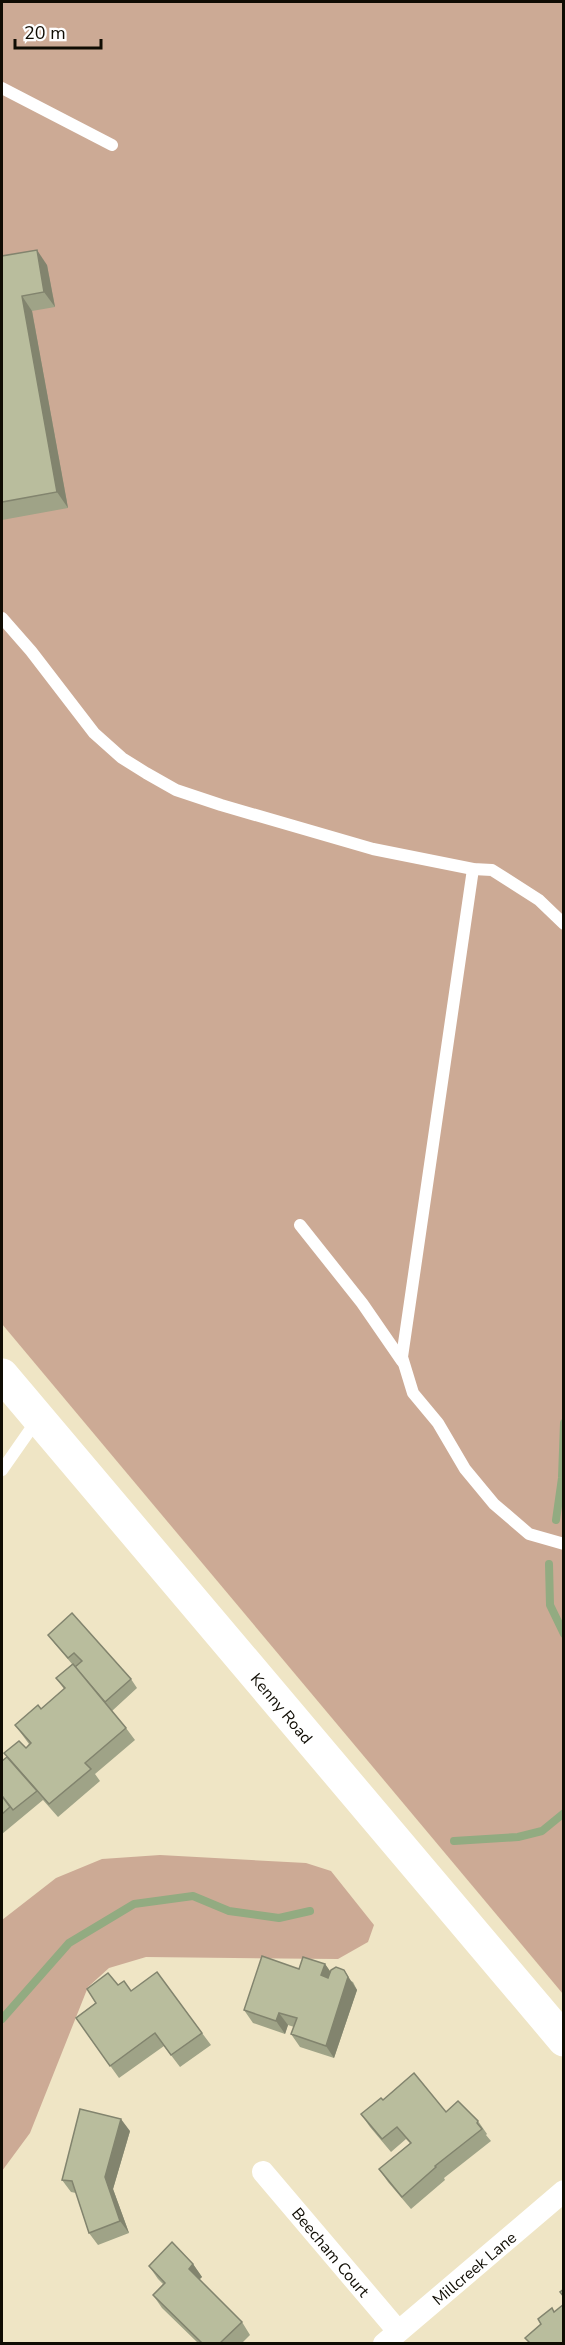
<svg xmlns="http://www.w3.org/2000/svg" width="565" height="2345" font-family="'Nunito Sans',sans-serif">
	<rect width="100%" height="100%" fill="#efe5c5"/>
	<g fill="#ccaa95">
		<path d="M2,2H563V1994L2,1324Z"/>
		<path d="M160,1855L306,1863L331,1871L374,1925L368,1942L338,1959L146,1957L109,1968L88,1987L30,2133L2,2171V1920L56,1878L102,1859Z"/>
	</g>
	<g fill="none" stroke-linecap="round" stroke-linejoin="round">
		<g stroke="#92ab81" stroke-width="8">
			<path d="M556,1520L562,1478L564,1423"/>
			<path d="M549,1564L550,1605L564,1634"/>
			<path d="M454,1841L518,1837L542,1831L564,1813"/>
			<path d="M2,2019L69,1943L134,1904L193,1896L229,1911L279,1918L310,1911"/>
		</g>
		<g stroke="#fff" stroke-width="12">
			<path d="M2,88L112,145"/>
			<path d="M2,618L31,651L94,733L122,758L146,773L176,790L221,805L373,849L473,869L492,870L539,900L564,924"/>
			<path d="M473,869L402,1357L413,1393L438,1423L465,1469L494,1504L529,1534L564,1544"/>
			<path d="M300,1225L362,1303L402,1361"/>
			<path d="M2,1470L37,1420"/>
		</g>
		<g stroke="#fff" stroke-width="22">
			<path d="M263,2172L398,2331"/>
			<path d="M384,2344L564,2191"/>
		</g>
		<path stroke="#fff" stroke-width="33" d="M2,1375L564,2040"/>
	</g>
	<g fill="#9fa387">
		<path d="M2,256L47,265L55,307L32,311L68,508L2,520Z"/>
		<path d="M48,1635L131,1679L137,1688L112,1711L126,1728L135,1740L95,1774L100,1781L58,1817L43,1800L2,1834V1761L26,1748L29,1744L15,1725L41,1709L64,1689L56,1678L72,1664L55,1644Z"/>
		<path d="M325,1964L330,1971L353,1982L357,1990L334,2058L300,2047L291,2034L294,2027L288,2025L285,2034L253,2023L244,2010Z"/>
		<path d="M118,1985L131,1991L202,2033L211,2045L180,2067L164,2046L119,2078L76,2018Z"/>
		<path d="M383,2100L446,2112L478,2121L487,2134L486,2135L491,2141L444,2178L445,2180L411,2209L388,2182L379,2169L410,2143L406,2139L391,2152L370,2127L361,2114Z"/>
		<path d="M130,2131L113,2189L129,2233L98,2245L89,2233L76,2193L71,2192L62,2180Z"/>
		<path d="M193,2264L202,2277L199,2280L242,2322L250,2335L242,2343H198L162,2308L153,2295L163,2284L158,2279L149,2266Z"/>
	</g>
	<g fill="#82846e">
		<path d="M37,250L47,265L55,307L44,292Z"/>
		<path d="M22,296L32,311L68,508L57,492Z"/>
		<path d="M325,1964L334,1977L330,1988L321,1975Z"/>
		<path d="M344,1970L357,1990L334,2058L326,2046Z"/>
		<path d="M279,2013L288,2025L285,2034L276,2021Z"/>
		<path d="M121,2119L130,2131L113,2189L129,2233L120,2221L105,2177Z"/>
		<path d="M193,2264L202,2277L197,2281L189,2269Z"/>
	</g>
	<g fill="#b9bd9d" stroke="#82846e" stroke-width="1.5">
		<path d="M37,250L44,292L22,296L57,492L2,502V256Z"/>
		<path d="M72,1613L131,1679L105,1702L75,1667L82,1661L74,1653L68,1658L48,1635Z"/>
		<path d="M73,1664L126,1728L85,1763L91,1769L49,1804L4,1753L19,1741L26,1748L31,1743L15,1725L38,1705L41,1709L65,1688L56,1678Z"/>
		<path d="M7,1757L37,1791L13,1810L2,1796V1761Z"/>
		<path d="M2,1796L10,1807L2,1814Z"/>
		<path d="M262,1956L299,1969L303,1957L325,1964L321,1975L328,1978L331,1970L336,1967L344,1970L348,1977L326,2046L291,2034L297,2018L279,2013L276,2021L244,2010Z"/>
		<path d="M157,1972L202,2033L171,2055L155,2033L110,2066L76,2018L96,2003L87,1989L108,1973L118,1985L124,1981L131,1991Z"/>
		<path d="M414,2073L446,2112L458,2101L478,2121L477,2123L482,2129L435,2166L436,2167L402,2197L379,2169L411,2143L397,2127L382,2139L361,2114L381,2098L383,2100Z"/>
		<path d="M80,2109L121,2119L105,2177L120,2221L89,2233L72,2181L62,2180Z"/>
		<path d="M172,2242L193,2264L189,2269L242,2322L220,2343H202L153,2295L165,2283L149,2266Z"/>
		<path d="M564,2289V2297L560,2292Z"/>
		<path d="M564,2304V2343H530L525,2338L541,2324L538,2319L552,2308L554,2312Z"/>
	</g>
	<g text-anchor="middle" stroke-width="5" stroke-linejoin="round" paint-order="stroke">
		<g font-size="16" fill="#0f0c03" stroke="#fff">
			<text transform="translate(282 1708) rotate(50)" y="6">Kenny Road</text>
			<text transform="translate(331 2252) rotate(50)" y="6">Beecham Court</text>
			<text transform="translate(474 2268) rotate(-40)" y="6">Millcreek Lane</text>
		</g>
	</g>
	<rect width="565" height="2345" fill="none" stroke="#0f0c03" stroke-width="6"/>
	<path d="M15 39v9h86v-9" fill="none" stroke="#0f0c03" stroke-width="3"/>
	<text x="24" y="39" font-size="18" fill="#0f0c03" stroke="#ffffff" stroke-width="4.5" paint-order="stroke">20 m</text>
</svg>
